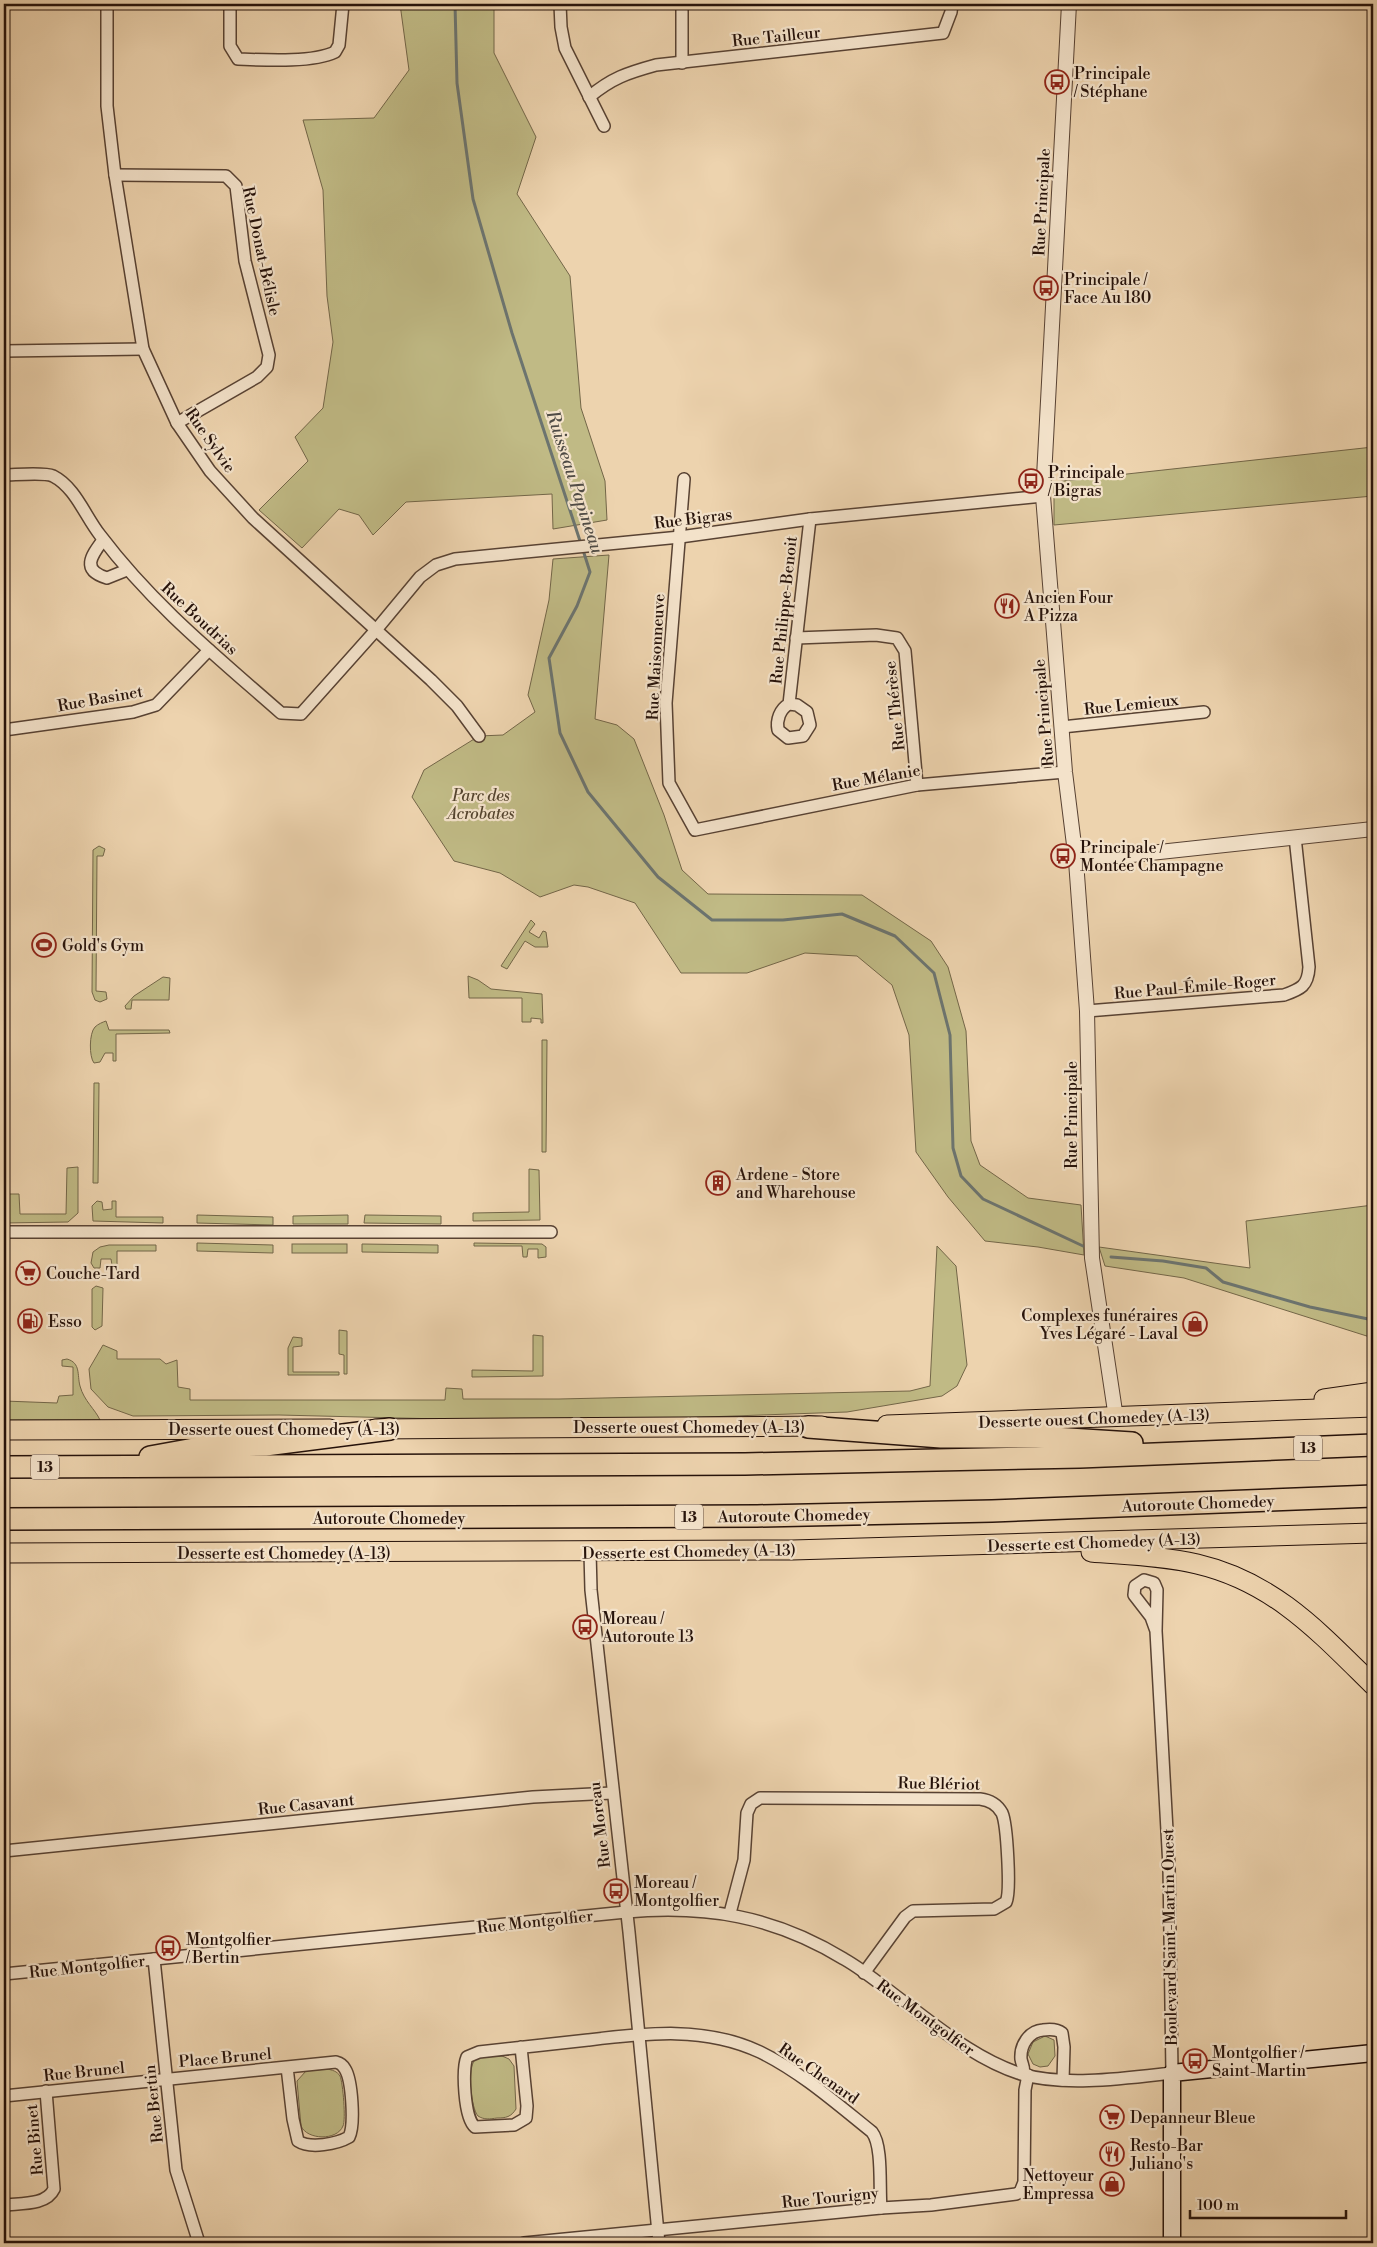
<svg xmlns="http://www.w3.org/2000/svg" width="1377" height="2247" font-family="'Libre Bodoni',serif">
	<rect width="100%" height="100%" fill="#edd3ae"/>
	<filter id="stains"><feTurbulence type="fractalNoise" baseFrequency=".004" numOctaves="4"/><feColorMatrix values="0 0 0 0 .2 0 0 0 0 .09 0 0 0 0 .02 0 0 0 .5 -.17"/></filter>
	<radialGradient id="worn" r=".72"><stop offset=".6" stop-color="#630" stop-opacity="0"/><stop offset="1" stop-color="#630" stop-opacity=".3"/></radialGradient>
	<g fill="#c0ba85" stroke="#736648">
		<path d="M400,4H494V53L536,137L517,194L570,276L581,408L605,481L607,520L553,529L552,494L406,502L373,535L359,515L339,509L302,548L259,510L308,461L295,437L323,408L333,342L327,296L323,190L303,120L374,118L409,70Z"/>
		<path d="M1373,447V496L1054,525V482Z"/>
		<path d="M609,555L595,719L617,725L634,739L664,815L682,870L708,894L862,895L931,941L948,967L966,1031L971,1141L980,1165L1028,1198L1081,1205L1084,1255L1038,1247L985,1241L948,1197L916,1152L909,1035L892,985L857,956L805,953L747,973H681L635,903L588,887L574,885L540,897L500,873L454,861L412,797L424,770L479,736L503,735L535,712L528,695L549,600L553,559Z"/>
		<path d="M99,846L105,849L103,856H97L96,991L106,992L107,999L100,1002L95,1000L92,992L93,850Z"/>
		<path d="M531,920L535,924L529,932L539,938L543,931L546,932L548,947H535L525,941L507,969L501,966Z"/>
		<path d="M468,976L478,980L491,989L542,994L543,1023H541V1019L531,1018V1022H522V998H469Z"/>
		<path d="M163,977L170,978L169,1000H132L131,1009H126L125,1006L134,996Z"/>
		<path d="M106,1021L109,1030H169L170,1033L116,1034V1061H113V1053H105L100,1062L94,1063C89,1057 89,1033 95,1027C98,1024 103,1022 106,1021Z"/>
		<path d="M542,1040H547L546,1152H542Z"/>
		<path d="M94,1083H99L98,1183H93Z"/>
		<path d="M78,1167V1213L68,1222L4,1223V1204L8,1203V1194H19L20,1214H66L67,1168Z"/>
		<path d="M529,1169L539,1170L540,1220L473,1221V1213L529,1212Z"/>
		<path d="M97,1201L102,1202L103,1210L112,1209V1201H116V1217H163V1223L93,1221L92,1206Z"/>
		<path d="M1373,1205V1338L1184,1278L1105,1266L1099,1247L1250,1268L1246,1221Z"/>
		<path d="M197,1215L273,1217V1225L197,1223Z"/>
		<path d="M348,1215V1224H293V1216Z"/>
		<path d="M365,1215L441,1216V1224L364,1223Z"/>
		<path d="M197,1243L273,1245V1253L197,1251Z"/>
		<path d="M474,1243L542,1244L546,1247V1257L538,1258V1249H528L527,1257H523L522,1246H474Z"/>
		<rect x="292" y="1244" width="55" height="9"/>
		<path d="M362,1244L438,1245V1253L362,1252Z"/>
		<path d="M109,1245H156V1251H117V1265H112L111,1259H101L100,1268H94L91,1263L93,1252L100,1247Z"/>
		<path d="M937,1246L956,1266L967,1365L957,1386L942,1396L847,1412L563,1422L279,1415L133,1416L108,1407L91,1389L89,1369L103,1345L117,1351V1359H160L166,1364L177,1360L178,1387L190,1389V1400H445L446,1388L462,1389L463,1399H559L910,1391L930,1386Z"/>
		<path d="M96,1286L103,1288L102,1326L95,1330L92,1327V1289Z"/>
		<path d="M339,1330L347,1331V1374H344V1355L339,1354Z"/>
		<path d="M533,1335L543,1336V1376L472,1377V1370L533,1371Z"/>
		<path d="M293,1337L302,1338V1346L293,1347V1372H339V1375H288V1348Z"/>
		<path d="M67,1359C81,1363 77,1375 80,1386C84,1401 95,1409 100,1420H4V1401L57,1403L59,1396L73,1395V1367L62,1366V1360Z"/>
		<path d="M1045,2036L1054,2040L1055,2056L1048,2066L1040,2067L1033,2064L1028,2054L1033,2042Z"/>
		<path d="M502,2056L509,2059L514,2066L516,2109C511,2117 506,2118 497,2118C490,2119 484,2120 478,2116C471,2109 467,2067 475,2060C481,2055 494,2057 502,2056Z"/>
		<path d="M327,2069C332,2070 337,2071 340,2076C343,2083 346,2120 343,2126C337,2141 307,2140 301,2126L297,2081L306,2071Z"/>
	</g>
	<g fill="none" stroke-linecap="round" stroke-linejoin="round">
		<g stroke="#6c746f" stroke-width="3">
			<path d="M455,4L457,83L473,199L512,333L581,544"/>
			<path d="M583,550L590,572L577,606L549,658L560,733L588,792L658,877L712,920H783L842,914L895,936L934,973L950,1035L953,1148L961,1176L983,1199L1083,1246"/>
			<path d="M1111,1257L1163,1261L1206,1268L1223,1282L1310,1307L1373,1320"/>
		</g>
		<g stroke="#584233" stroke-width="14">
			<g id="minor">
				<path d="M107,4V106L115,175L143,349L177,423L210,471L253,518L431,680L457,706L479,736"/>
				<path d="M230,4V46L238,59C264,60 312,63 335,52L339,45L343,4"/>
				<path d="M560,4L561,27L565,48L604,126"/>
				<path d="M682,4V63"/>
				<path d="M589,97C612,78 627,73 656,65L943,33L951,12L952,4"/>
				<path d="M115,175L226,176L236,186L245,261L269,355L267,367L257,377L177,423"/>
				<path d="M4,351L143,349"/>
				<path d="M4,475C15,475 44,472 53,476C75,487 85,516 100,535C153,605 215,655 281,713L301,714L376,630L420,577L436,565L455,559L680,537L810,519L1043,496"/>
				<path d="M684,479L666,703L669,783L695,830L917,785L1065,772"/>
				<path d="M103,540C92,555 80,570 107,578L127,570"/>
				<path d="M796,638L876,635L897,638L905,651L917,785"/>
				<path d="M789,704L797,705L807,712L810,725L803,736L788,738L778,730C776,720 780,709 789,704L810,519"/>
				<path d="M1062,727L1204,712"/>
				<path d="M4,730L133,712L156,705L209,650"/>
				<path d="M1087,1011L1284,995C1301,989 1308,986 1309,967L1295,837"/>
				<path d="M4,1232H551"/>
				<path d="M590,1552L591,1590L629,1932L659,2243"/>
				<path d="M4,1851L533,1797L612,1793"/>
				<path d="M730,1913L744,1860L747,1813L751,1804L760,1798L980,1799C989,1800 997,1804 1002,1813C1007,1824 1011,1892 1006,1902L994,1909L913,1911L905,1917L864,1973"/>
				<path d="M154,1959L176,2170L199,2243"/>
				<path d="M4,1974L626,1912C706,1905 774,1916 844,1959C867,1972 887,1990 908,2005C944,2032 978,2060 1021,2074C1065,2087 1127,2078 1172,2073L1169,1867L1156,1631L1157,1590L1154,1583L1144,1580L1135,1586L1134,1595L1151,1617L1156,1631"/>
				<path d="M521,2047L527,2106L526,2118L514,2125L475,2127C464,2118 462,2069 467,2057L479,2052C515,2048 552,2044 588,2040C647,2033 705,2026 760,2052C801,2072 837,2104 872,2132C883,2146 879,2188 881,2208"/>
				<path d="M1023,2074C1025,2068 1022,2065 1021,2059C1020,2045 1029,2031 1043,2030C1050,2029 1057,2029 1062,2033L1064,2047L1063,2080"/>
				<path d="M4,2096L336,2062C340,2063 343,2065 345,2069C352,2080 355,2125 349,2137C337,2144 310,2149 298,2141L293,2119L287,2067"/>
				<path d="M4,2205C20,2203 46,2206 54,2189L46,2091"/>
				<path d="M524,2243L881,2208L931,2205L1016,2194L1020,2192L1024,2182L1025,2090L1028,2075"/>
			</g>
		</g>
		<g stroke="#584233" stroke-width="16">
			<g id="tertiary">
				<path d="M1069,4L1043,496L1065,772L1076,861L1087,1011L1092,1258L1116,1418"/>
				<path d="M1076,861L1373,829"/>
			</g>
		</g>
		<g stroke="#26120a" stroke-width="19">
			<path id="secondary" d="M1172,2243V2073L1373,2053"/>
		</g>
		<g stroke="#26120a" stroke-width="21">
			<g id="primary">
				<path d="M1324,1399L1373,1392"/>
				<path d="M887,1425L1373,1407"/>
				<path d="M375,1429L822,1426"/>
				<path d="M4,1430L330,1429"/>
				<path d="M1091,1552C1126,1555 1163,1556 1197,1564C1274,1582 1319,1632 1373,1685"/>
				<path d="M4,1553L792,1550L1373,1533"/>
			</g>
		</g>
		<g stroke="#26120a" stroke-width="24">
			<g id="motorway">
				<path d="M808,1427L941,1437H1037L1132,1443"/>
				<path d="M150,1457L205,1447L265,1445L390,1429"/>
				<path d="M4,1467L745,1464L1080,1457L1373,1445"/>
				<path d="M4,1519L757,1516L992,1511L1373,1496"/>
			</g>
		</g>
		<use href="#minor" stroke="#f3e2ca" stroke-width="11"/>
		<use href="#tertiary" stroke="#f3e2ca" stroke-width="14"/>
		<use href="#secondary" stroke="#f3e2ca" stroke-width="16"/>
		<use href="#primary" stroke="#edd3ae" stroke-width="19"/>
		<use href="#motorway" stroke="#edd3ae" stroke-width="21"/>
	</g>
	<defs>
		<g id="bus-ring" transform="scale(1.25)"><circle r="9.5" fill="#f3e2ca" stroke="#8f2418" stroke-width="1.5"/><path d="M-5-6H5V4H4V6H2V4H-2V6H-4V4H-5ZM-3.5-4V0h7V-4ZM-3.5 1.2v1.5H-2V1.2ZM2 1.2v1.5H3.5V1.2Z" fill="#8f2418"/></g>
		<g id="restaurant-ring" transform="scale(1.25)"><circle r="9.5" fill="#f3e2ca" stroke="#8f2418" stroke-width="1.5"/><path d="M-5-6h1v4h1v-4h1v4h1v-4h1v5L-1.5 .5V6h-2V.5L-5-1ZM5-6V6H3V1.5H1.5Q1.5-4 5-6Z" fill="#8f2418"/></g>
		<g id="stadium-ring" transform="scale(1.25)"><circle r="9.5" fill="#f3e2ca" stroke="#8f2418" stroke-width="1.5"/><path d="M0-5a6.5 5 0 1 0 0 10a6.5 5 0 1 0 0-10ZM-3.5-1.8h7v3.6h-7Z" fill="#8f2418"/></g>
		<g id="building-ring" transform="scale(1.25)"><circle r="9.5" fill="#f3e2ca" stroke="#8f2418" stroke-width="1.5"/><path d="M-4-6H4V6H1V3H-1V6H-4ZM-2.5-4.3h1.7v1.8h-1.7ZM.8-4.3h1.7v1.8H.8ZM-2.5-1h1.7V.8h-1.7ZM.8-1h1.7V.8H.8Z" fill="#8f2418"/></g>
		<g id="supermarket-ring" transform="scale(1.25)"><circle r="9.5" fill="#f3e2ca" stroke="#8f2418" stroke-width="1.5"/><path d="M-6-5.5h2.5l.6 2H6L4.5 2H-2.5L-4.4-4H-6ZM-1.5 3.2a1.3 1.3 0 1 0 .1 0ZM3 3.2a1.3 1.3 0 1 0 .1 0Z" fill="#8f2418"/></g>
		<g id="fuel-ring" transform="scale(1.25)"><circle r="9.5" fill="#f3e2ca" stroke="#8f2418" stroke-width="1.5"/><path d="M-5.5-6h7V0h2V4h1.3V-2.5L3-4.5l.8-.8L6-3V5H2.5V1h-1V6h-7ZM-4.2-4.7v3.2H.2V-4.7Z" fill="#8f2418"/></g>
		<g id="shop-ring" transform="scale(1.25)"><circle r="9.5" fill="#f3e2ca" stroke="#8f2418" stroke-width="1.5"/><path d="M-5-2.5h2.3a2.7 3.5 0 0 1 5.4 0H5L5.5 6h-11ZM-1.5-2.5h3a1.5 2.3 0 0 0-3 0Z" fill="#8f2418"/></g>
	</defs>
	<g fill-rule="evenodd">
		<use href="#bus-ring" x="1057" y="82"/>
		<use href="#bus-ring" x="1046" y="288"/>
		<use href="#bus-ring" x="1031" y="481"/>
		<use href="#restaurant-ring" x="1007" y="606"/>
		<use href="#bus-ring" x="1063" y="856"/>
		<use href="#stadium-ring" x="44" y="945"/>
		<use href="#building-ring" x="718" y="1183"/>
		<use href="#supermarket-ring" x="28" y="1273"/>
		<use href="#fuel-ring" x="30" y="1321"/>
		<use href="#shop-ring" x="1195" y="1324"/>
		<use href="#bus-ring" x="585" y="1627"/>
		<use href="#bus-ring" x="616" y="1891"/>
		<use href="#bus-ring" x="168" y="1948"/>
		<use href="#bus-ring" x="1195" y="2061"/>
		<use href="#supermarket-ring" x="1112" y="2117"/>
		<use href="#restaurant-ring" x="1112" y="2154"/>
		<use href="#shop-ring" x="1112" y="2184"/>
	</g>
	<g text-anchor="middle" stroke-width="4.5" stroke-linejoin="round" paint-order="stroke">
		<g fill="#f3e2ca" stroke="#645044" stroke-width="1">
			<rect x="1294" y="1435.5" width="28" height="25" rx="4"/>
			<rect x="31" y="1454.5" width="28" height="25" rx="4"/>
			<rect x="675" y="1504.5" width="28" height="25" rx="4"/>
		</g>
		<g font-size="15" font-weight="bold" fill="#26120a">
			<text x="1308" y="1453">13</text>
			<text x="45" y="1472">13</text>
			<text x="689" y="1522">13</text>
		</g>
		<g font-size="16" fill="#26120a" stroke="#f3e2ca">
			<text transform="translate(776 36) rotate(-6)" y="6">Rue Tailleur</text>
			<text transform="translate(1041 202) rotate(-87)" y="6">Rue Principale</text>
			<text transform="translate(262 251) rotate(78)" y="6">Rue Donat-Bélisle</text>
			<text transform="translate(211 440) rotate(55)" y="6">Rue Sylvie</text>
			<text transform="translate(693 518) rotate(-7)" y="6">Rue Bigras</text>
			<text transform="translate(783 610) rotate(-84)" y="6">Rue Philippe-Benoit</text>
			<text transform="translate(200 618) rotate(43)" y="6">Rue Boudrias</text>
			<text transform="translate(655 657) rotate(-87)" y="6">Rue Maisonneuve</text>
			<text transform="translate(100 698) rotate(-10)" y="6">Rue Basinet</text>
			<text transform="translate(1131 704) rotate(-6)" y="6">Rue Lemieux</text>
			<text transform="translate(894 706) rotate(-96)" y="6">Rue Thérèse</text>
			<text transform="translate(1043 713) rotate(-95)" y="6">Rue Principale</text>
			<text transform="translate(876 777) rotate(-10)" y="6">Rue Mélanie</text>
			<text transform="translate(1195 986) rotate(-5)" y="6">Rue Paul-Émile-Roger</text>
			<text transform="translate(1071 1115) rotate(-90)" y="6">Rue Principale</text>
			<text transform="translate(1094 1418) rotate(-2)" y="6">Desserte ouest Chomedey (A-13)</text>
			<text x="689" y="1433">Desserte ouest Chomedey (A-13)</text>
			<text x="284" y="1435">Desserte ouest Chomedey (A-13)</text>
			<text transform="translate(1198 1503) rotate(-2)" y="6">Autoroute Chomedey</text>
			<text transform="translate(794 1515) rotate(-1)" y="6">Autoroute Chomedey</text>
			<text x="389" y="1524">Autoroute Chomedey</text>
			<text transform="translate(1094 1542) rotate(-2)" y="6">Desserte est Chomedey (A-13)</text>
			<text transform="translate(689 1551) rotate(-1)" y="6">Desserte est Chomedey (A-13)</text>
			<text x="284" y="1559">Desserte est Chomedey (A-13)</text>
			<text transform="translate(939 1783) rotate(1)" y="6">Rue Blériot</text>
			<text transform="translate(306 1804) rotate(-6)" y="6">Rue Casavant</text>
			<text transform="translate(599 1825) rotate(-97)" y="6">Rue Moreau</text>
			<text transform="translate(535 1921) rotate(-6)" y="6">Rue Montgolfier</text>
			<text transform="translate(1169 1937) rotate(-91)" y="6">Boulevard Saint-Martin Ouest</text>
			<text transform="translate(87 1966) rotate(-6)" y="6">Rue Montgolfier</text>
			<text transform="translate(926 2017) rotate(36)" y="6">Rue Montgolfier</text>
			<text transform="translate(225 2057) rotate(-5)" y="6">Place Brunel</text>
			<text transform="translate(84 2071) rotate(-6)" y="6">Rue Brunel</text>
			<text transform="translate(819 2073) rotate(35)" y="6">Rue Chenard</text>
			<text transform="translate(153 2104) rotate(-96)" y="6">Rue Bertin</text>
			<text transform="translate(34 2140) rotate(-95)" y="6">Rue Binet</text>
			<text transform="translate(830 2197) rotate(-6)" y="6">Rue Tourigny</text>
		</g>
		<g font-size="16" fill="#26120a" stroke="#f3e2ca" text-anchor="start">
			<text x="1074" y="79">Principale<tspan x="1074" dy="18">/ Stéphane</tspan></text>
			<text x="1064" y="285">Principale /<tspan x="1064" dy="18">Face Au 180</tspan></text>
			<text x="1048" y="478">Principale<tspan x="1048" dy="18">/ Bigras</tspan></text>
			<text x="1024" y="603">Ancien Four<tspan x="1024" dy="18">A Pizza</tspan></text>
			<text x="1080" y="853">Principale /<tspan x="1080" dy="18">Montée Champagne</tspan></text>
			<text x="62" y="951">Gold's Gym</text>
			<text x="736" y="1180">Ardene - Store<tspan x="736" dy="18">and Wharehouse</tspan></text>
			<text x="46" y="1279">Couche-Tard</text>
			<text x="1178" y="1321" text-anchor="end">Complexes funéraires<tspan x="1178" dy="18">Yves Légaré - Laval</tspan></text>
			<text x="48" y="1327">Esso</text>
			<text x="602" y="1624">Moreau /<tspan x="602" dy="18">Autoroute 13</tspan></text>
			<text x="634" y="1888">Moreau /<tspan x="634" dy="18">Montgolfier</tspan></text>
			<text x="186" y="1945">Montgolfier<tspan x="186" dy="18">/ Bertin</tspan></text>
			<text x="1212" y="2058">Montgolfier /<tspan x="1212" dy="18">Saint-Martin</tspan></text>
			<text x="1130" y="2123">Depanneur Bleue</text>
			<text x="1130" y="2151">Resto-Bar<tspan x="1130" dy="18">Juliano's</tspan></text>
			<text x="1094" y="2181" text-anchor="end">Nettoyeur<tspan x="1094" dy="18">Empressa</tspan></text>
		</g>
		<g font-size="16" font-style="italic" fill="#54442f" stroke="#f3e2ca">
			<text x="481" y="801">Parc des<tspan x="481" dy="18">Acrobates</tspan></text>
		</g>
		<g font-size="18" font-style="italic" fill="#4f4b45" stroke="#f3e2ca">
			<text transform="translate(575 482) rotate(72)" y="6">Ruisseau Papineau</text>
		</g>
	</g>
	<rect width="1377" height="2247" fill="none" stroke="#edd3ae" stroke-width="20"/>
	<rect x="5" y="5" width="1367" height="2237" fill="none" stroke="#26120a" stroke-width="2.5"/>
	<rect x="10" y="10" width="1357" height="2227" fill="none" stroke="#26120a"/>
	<path d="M1190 2210v8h156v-8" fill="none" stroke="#26120a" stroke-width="2.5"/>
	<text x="1197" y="2210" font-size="15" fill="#26120a" stroke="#f3e2ca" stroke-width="4" paint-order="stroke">100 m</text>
	<rect width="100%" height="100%" filter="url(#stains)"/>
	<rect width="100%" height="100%" fill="url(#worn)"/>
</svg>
